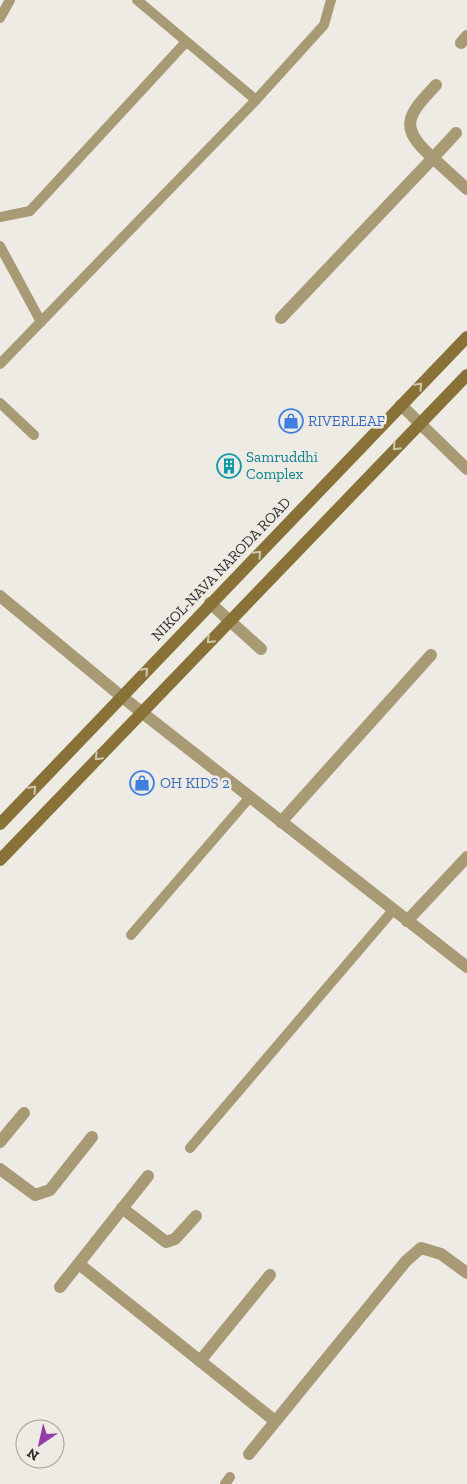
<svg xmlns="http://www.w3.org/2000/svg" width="467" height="1484" font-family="'Zilla Slab',serif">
	<rect width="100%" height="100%" fill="#eeebe4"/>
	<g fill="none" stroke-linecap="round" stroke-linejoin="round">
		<g stroke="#a89a75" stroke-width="10">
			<path d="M137,0L256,100"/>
			<path d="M0,18L10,0"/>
			<path d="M0,217L30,211L186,42"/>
			<path d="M0,246L41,322"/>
			<path d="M0,364L256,100L324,25L331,0"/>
			<path d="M0,403L34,435"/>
			<path d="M131,935L250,797"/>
			<path d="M190,1148L394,909"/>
			<path d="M225,1484L230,1477"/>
		</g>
		<g stroke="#a89a75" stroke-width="12">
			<path d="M461,43L467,36"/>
			<path d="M456,133L433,158L467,189"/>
			<path d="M281,318L433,158C397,127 408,115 436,85"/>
			<path d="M401,405L467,469"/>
			<path d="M0,596L121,696L467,967"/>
			<path d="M210,603L261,649"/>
			<path d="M281,822L431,655"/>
			<path d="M407,921L467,857"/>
			<path d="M0,1142L24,1113"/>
			<path d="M0,1169L35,1195L50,1190L92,1137"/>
			<path d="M122,1208L166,1242L175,1239L196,1216"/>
			<path d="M79,1264L275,1421"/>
			<path d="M60,1287L148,1176"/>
			<path d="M200,1361L270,1275"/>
			<path d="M249,1454L406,1261L421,1248L441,1254L467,1273"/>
		</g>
		<g stroke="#887238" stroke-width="12">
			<path d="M0,824L467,337"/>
			<path d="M0,860L467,375"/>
		</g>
	</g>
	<defs><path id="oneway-chevron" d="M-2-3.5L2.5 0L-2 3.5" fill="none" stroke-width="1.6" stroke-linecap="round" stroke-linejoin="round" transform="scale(1.25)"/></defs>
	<g stroke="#cfc7b0">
		<use href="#oneway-chevron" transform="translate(419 386) rotate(-46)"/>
		<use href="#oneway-chevron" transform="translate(396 447) rotate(134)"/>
		<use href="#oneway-chevron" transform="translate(258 554) rotate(-46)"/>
		<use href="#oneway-chevron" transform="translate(210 640) rotate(134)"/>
		<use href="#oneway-chevron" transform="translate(145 671) rotate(-46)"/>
		<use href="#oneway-chevron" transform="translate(98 757) rotate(134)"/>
		<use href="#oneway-chevron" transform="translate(33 789) rotate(-47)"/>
	</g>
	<defs>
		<g id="shop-ring" transform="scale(1.25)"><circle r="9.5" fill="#eeebe4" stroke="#3f7fe0" stroke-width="1.5"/><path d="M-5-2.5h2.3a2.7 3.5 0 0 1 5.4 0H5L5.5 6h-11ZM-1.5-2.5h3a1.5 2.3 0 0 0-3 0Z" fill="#3f7fe0"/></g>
		<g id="building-ring" transform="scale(1.25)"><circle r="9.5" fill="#eeebe4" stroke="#0f9aa8" stroke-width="1.5"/><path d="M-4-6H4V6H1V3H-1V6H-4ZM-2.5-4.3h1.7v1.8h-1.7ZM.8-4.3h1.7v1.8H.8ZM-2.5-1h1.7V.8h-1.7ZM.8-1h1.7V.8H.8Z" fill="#0f9aa8"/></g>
	</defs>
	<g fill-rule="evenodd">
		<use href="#shop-ring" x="291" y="421"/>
		<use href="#building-ring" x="229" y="466"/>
		<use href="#shop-ring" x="142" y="783"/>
	</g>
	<g text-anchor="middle" stroke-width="5" stroke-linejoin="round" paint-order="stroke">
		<g font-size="15" fill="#366cbe" stroke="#eeebe4" text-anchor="start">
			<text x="308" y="426">RIVERLEAF</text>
			<text x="160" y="788">OH KIDS 2</text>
		</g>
		<g font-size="15" fill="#0d838f" stroke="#eeebe4" text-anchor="start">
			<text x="246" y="462">Samruddhi<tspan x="246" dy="17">Complex</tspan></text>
		</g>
		<g font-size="15" fill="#302e2c" stroke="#eeebe4">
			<text transform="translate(221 569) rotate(-46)" y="5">NIKOL-NAVA NARODA ROAD</text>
		</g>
	</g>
	<g transform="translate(40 1444) rotate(214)"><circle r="24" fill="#eeebe4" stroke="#a29f9a"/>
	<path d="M0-4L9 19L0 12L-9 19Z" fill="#963ca7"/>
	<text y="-8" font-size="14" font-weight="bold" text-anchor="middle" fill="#302e2c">N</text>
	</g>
</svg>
